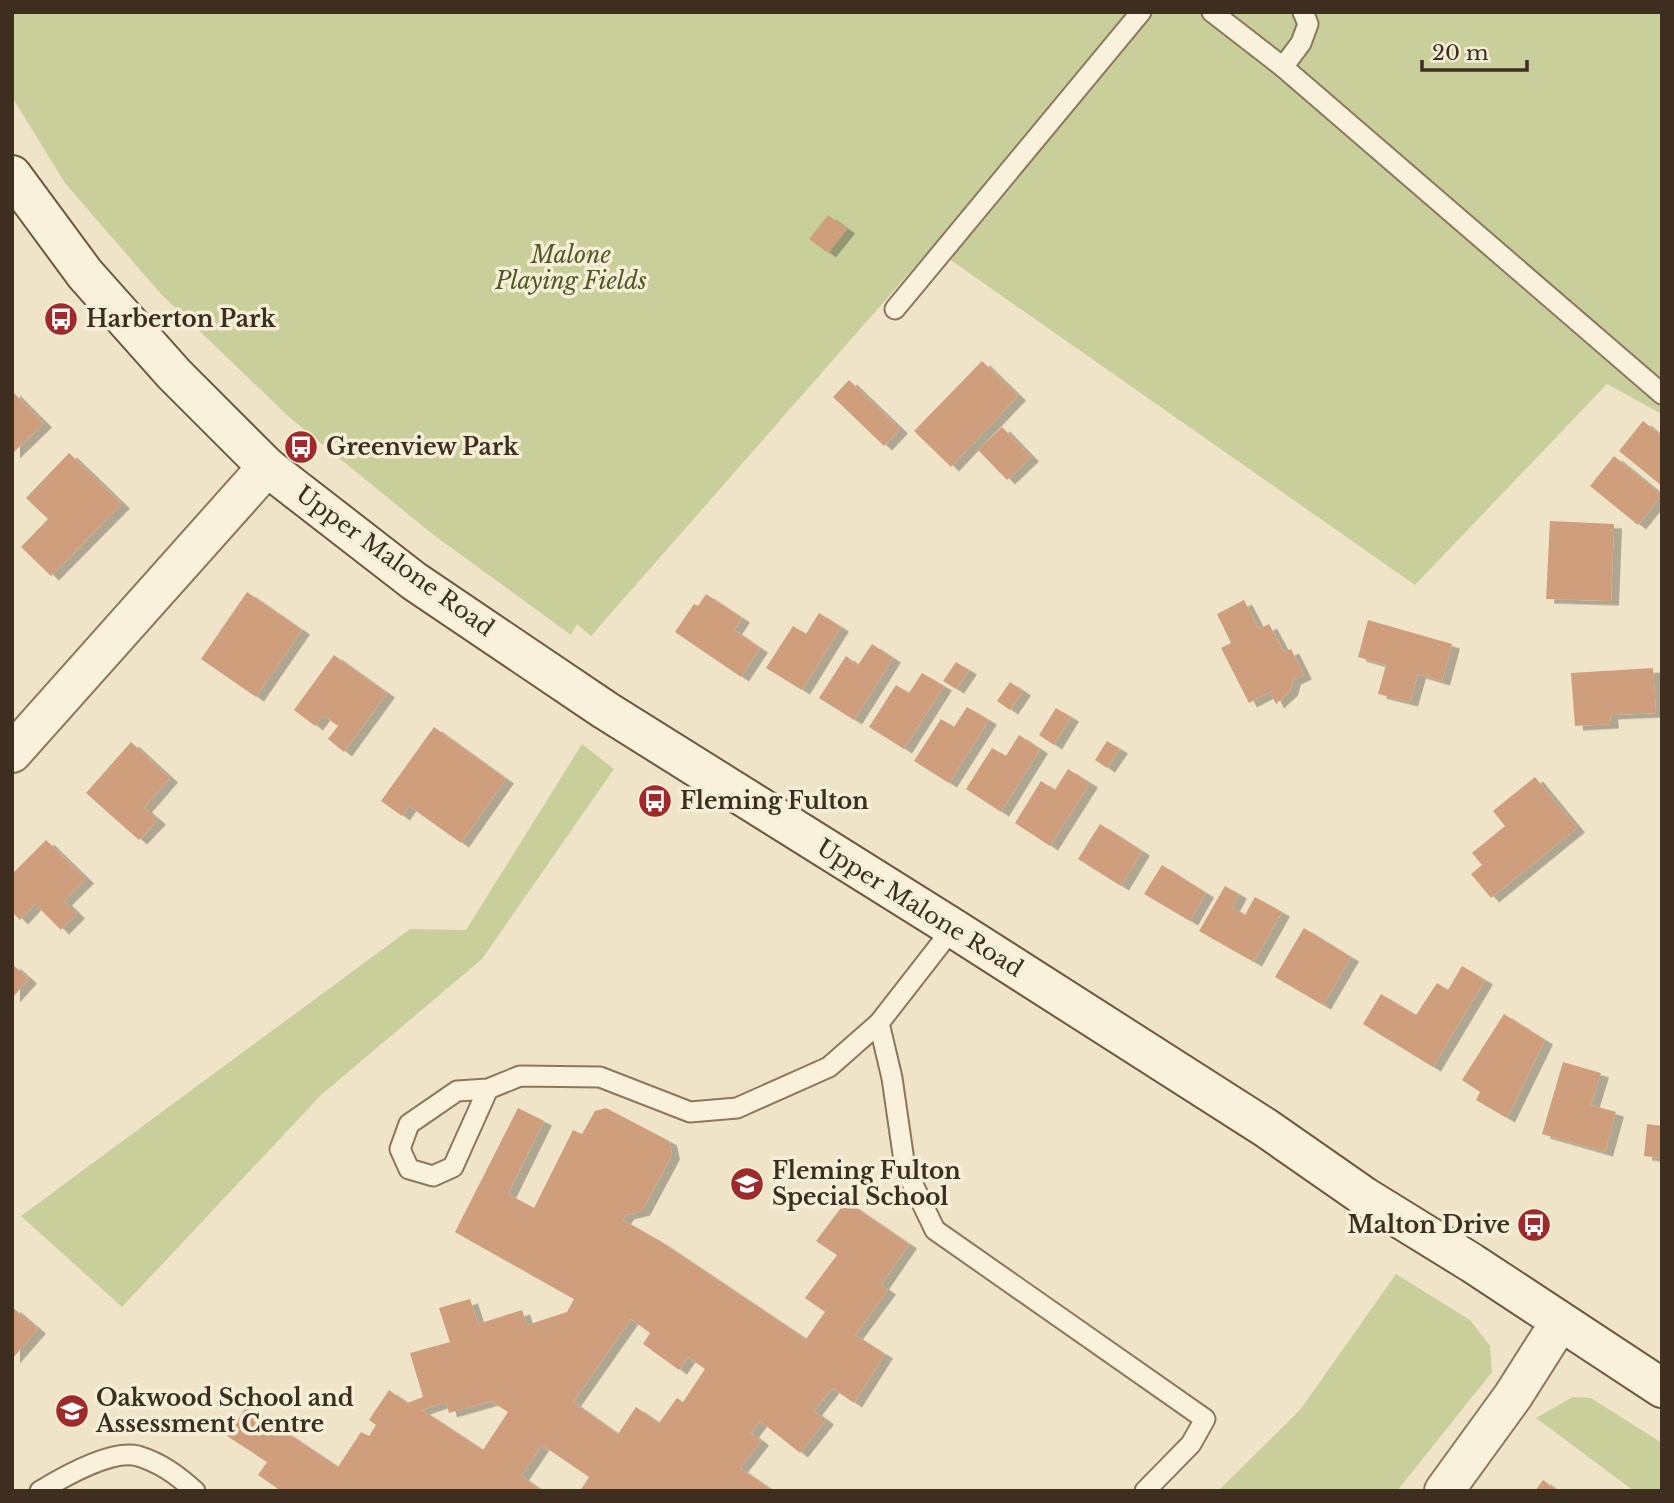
<svg xmlns="http://www.w3.org/2000/svg" width="1674" height="1503" font-family="'Libre Baskerville',serif">
	<defs>
		<filter id="shadow"><feDropShadow dx="8" dy="4.5" stdDeviation="0" flood-color="#0004"/></filter>
	</defs>
	<rect width="100%" height="100%" fill="#f0e4c8"/>
	<g fill="#c9cf9b">
		<path d="M12,12H1662V414L1607,384L1415,585L932,247L591,636L577,624L571,635L431,533L289,417L160,293L65,183L12,97Z"/>
		<path d="M582,744L614,769L482,959L321,1095L122,1307L21,1216L410,929L466,930Z"/>
		<path d="M1396,1274L1470,1320L1490,1346L1492,1372L1397,1491H1218L1300,1410Z"/>
		<path d="M1573,1397L1591,1398L1662,1443V1491H1634L1536,1418Z"/>
	</g>
	<g fill="#cf9f7d" fill-rule="evenodd" filter="url(#shadow)">
		<path d="M828,215L847,229L828,253L809,239Z"/>
		<path d="M982,361L1018,396L951,467L914,431Z"/>
		<path d="M849,380L900,429L884,446L833,397Z"/>
		<path d="M12,391L44,423L12,454Z"/>
		<path d="M1643,421L1662,436V486L1619,451Z"/>
		<path d="M1002,427L1031,457L1007,480L978,450Z"/>
		<path d="M69,453L122,504L51,576L21,547L48,519L26,498Z"/>
		<path d="M1614,456L1662,495L1638,525L1590,486Z"/>
		<path d="M1550,521L1614,524L1611,601L1546,599Z"/>
		<path d="M247,592L302,630L256,697L201,659Z"/>
		<path d="M706,594L742,618L734,630L760,648L741,677L675,632L694,604L698,606Z"/>
		<path d="M1244,600L1259,629L1269,624L1284,652L1291,649L1304,675L1293,680L1290,691L1276,704L1270,692L1249,703L1221,648L1231,643L1217,614Z"/>
		<path d="M819,613L841,627L802,690L766,668L793,626L806,634Z"/>
		<path d="M1368,620L1452,644L1442,681L1418,674L1410,702L1378,694L1386,665L1358,657Z"/>
		<path d="M872,644L893,658L854,720L819,698L846,656L858,665Z"/>
		<path d="M334,655L387,693L344,752L328,739L338,726L323,715L315,726L294,710Z"/>
		<path d="M956,662L969,670L956,689L943,681Z"/>
		<path d="M1653,668L1656,713L1610,715L1611,724L1575,726L1571,673Z"/>
		<path d="M922,673L944,686L904,749L869,727L896,685L909,693Z"/>
		<path d="M1010,682L1023,691L1010,710L997,701Z"/>
		<path d="M967,707L989,720L949,783L914,761L941,719L954,727Z"/>
		<path d="M1056,708L1071,717L1054,745L1039,735Z"/>
		<path d="M434,727L506,779L461,843L409,806L402,816L381,801Z"/>
		<path d="M1019,735L1040,749L1001,812L966,789L992,748L1006,756Z"/>
		<path d="M1107,741L1120,749L1107,768L1095,760Z"/>
		<path d="M131,742L170,778L144,808L158,820L139,840L86,793Z"/>
		<path d="M1068,769L1090,783L1050,846L1015,823L1041,781L1055,790Z"/>
		<path d="M1535,777L1577,828L1491,898L1471,874L1482,865L1472,853L1505,826L1493,811Z"/>
		<path d="M1100,824L1142,851L1121,886L1078,859Z"/>
		<path d="M46,840L86,879L64,901L77,914L61,930L35,904L20,920L12,912V874Z"/>
		<path d="M1162,865L1206,893L1190,921L1144,894Z"/>
		<path d="M1225,886L1239,894L1232,907L1245,915L1255,897L1282,912L1254,962L1199,931Z"/>
		<path d="M1304,928L1351,957L1323,1005L1275,977Z"/>
		<path d="M12,964L29,979L12,998Z"/>
		<path d="M1462,966L1485,980L1433,1067L1363,1024L1381,994L1416,1015L1437,983L1448,990Z"/>
		<path d="M1504,1014L1545,1040L1507,1118L1476,1100L1480,1092L1462,1080Z"/>
		<path d="M1563,1062L1601,1073L1591,1105L1616,1112L1605,1152L1542,1134Z"/>
		<path d="M518,1108L544,1121L508,1194L534,1208L573,1130L582,1134L595,1111L606,1108L669,1141L672,1155L642,1211L626,1215L623,1220L660,1241L806,1339L825,1312L805,1298L837,1255L816,1241L846,1201L909,1244L881,1285L888,1290L855,1335L885,1354L854,1403L832,1388L814,1411L826,1420L800,1453L760,1421L751,1433L761,1441L740,1468L769,1488L767,1491H580L589,1477L542,1445L521,1476L543,1491H281L258,1475L267,1462L227,1436L247,1406L338,1467L361,1432L369,1436L376,1425L369,1420L389,1390L407,1403L423,1397L410,1353L450,1342L439,1308L470,1299L478,1324L522,1310L527,1325L567,1312L574,1299L455,1232ZM631,1319L650,1333L643,1344L679,1370L688,1357L705,1369L683,1402L677,1398L659,1423L636,1407L618,1434L573,1402ZM491,1401L508,1412L483,1450L422,1410L446,1402L449,1413Z"/>
		<path d="M1647,1124L1662,1126V1158L1644,1156Z"/>
		<path d="M12,1307L38,1329L12,1359Z"/>
		<path d="M1543,1480L1558,1491H1535Z"/>
	</g>
	<g fill="none" stroke-linecap="round" stroke-linejoin="round">
		<g stroke="#8d765c" stroke-width="23">
			<g id="lane">
				<path d="M1212,12L1283,67L1662,394"/>
				<path d="M1283,67L1301,43L1308,24L1303,12"/>
				<path d="M895,309L1141,12"/>
				<path d="M879,1023L892,1078L905,1168L935,1230L1205,1419L1191,1444L1145,1491"/>
				<path d="M488,1089L453,1167L433,1176L409,1169L400,1149L409,1124L457,1091L488,1089L520,1076L600,1077L690,1112L737,1108L829,1067L879,1023L953,928"/>
				<path d="M40,1491C63,1477 112,1449 138,1456C161,1463 177,1475 195,1491"/>
			</g>
		</g>
		<g stroke="#8d765c" stroke-width="42">
			<g id="street">
				<path d="M12,753L267,467"/>
				<path d="M1444,1491L1513,1396L1560,1322"/>
			</g>
		</g>
		<g stroke="#6f573f" stroke-width="42">
			<path id="secondary" d="M12,175L85,274L174,374L267,467L414,581L605,710L953,928L1266,1128L1365,1197L1472,1263L1662,1388"/>
		</g>
		<use href="#lane" stroke="#faf1dc" stroke-width="19"/>
		<use href="#street" stroke="#faf1dc" stroke-width="38"/>
		<use href="#secondary" stroke="#faf1dc" stroke-width="38"/>
	</g>
	<defs>
		<g id="bus-disc" transform="scale(1.75)"><circle r="9.5" fill="#9e2a2b" stroke="#f7eed8"/><path d="M-5-6H5V4H4V6H2V4H-2V6H-4V4H-5ZM-3.5-4V0h7V-4ZM-3.5 1.2v1.5H-2V1.2ZM2 1.2v1.5H3.5V1.2Z" fill="#fff"/></g>
		<g id="school-disc" transform="scale(1.75)"><circle r="9.5" fill="#9e2a2b" stroke="#f7eed8"/><path d="M0-5L7-2L0 1L-7-2ZM-4 1L0 2.5L4 1V4Q0 6-4 4Z" fill="#fff"/></g>
	</defs>
	<g fill-rule="evenodd">
		<use href="#bus-disc" x="61" y="319"/>
		<use href="#bus-disc" x="301" y="447"/>
		<use href="#bus-disc" x="655" y="801"/>
		<use href="#school-disc" x="747" y="1184"/>
		<use href="#bus-disc" x="1534" y="1225"/>
		<use href="#school-disc" x="72" y="1411"/>
	</g>
	<g text-anchor="middle" stroke-width="7" stroke-linejoin="round" paint-order="stroke">
		<g font-size="23" font-style="italic" fill="#4d5a26" stroke="#f7eed8">
			<text x="571" y="263">Malone<tspan x="571" dy="26">Playing Fields</tspan></text>
		</g>
		<g font-size="23" font-weight="bold" fill="#3d2e20" stroke="#f7eed8" text-anchor="start">
			<text x="86" y="327">Harberton Park</text>
			<text x="326" y="455">Greenview Park</text>
			<text x="680" y="809">Fleming Fulton</text>
			<text x="772" y="1179">Fleming Fulton<tspan x="772" dy="26">Special School</tspan></text>
			<text x="1510" y="1233" text-anchor="end">Malton Drive</text>
			<text x="96" y="1406">Oakwood School and<tspan x="96" dy="26">Assessment Centre</tspan></text>
		</g>
		<g font-size="23" fill="#3d2e20" stroke="#f7eed8">
			<text transform="translate(395 561) rotate(36)" y="8">Upper Malone Road</text>
			<text transform="translate(920 908) rotate(32)" y="8">Upper Malone Road</text>
		</g>
	</g>
	<rect width="1674" height="1503" fill="none" stroke="#3d2e20" stroke-width="28"/>
	<path d="M1422 60v10h105v-10" fill="none" stroke="#3d2e20" stroke-width="3.5"/>
	<text x="1432" y="60" font-size="21" fill="#3d2e20" stroke="#f7eed8" stroke-width="5" paint-order="stroke">20 m</text>
</svg>
